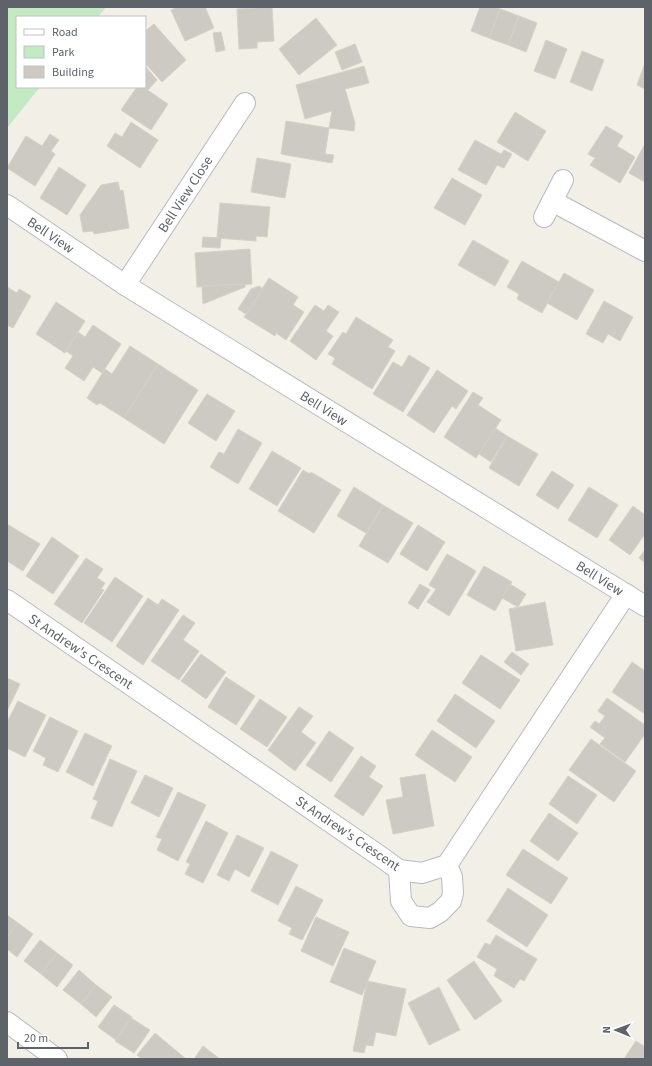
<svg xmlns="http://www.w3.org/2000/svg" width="652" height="1066" font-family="'Source Sans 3',sans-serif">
	<rect width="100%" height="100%" fill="#f2efe7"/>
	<path fill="#c2ebc1" d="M7,7H106L98,17H17V87H40L7,128Z"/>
	<g fill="#cdcac4" stroke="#d7d1c4">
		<path d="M177,7H205L214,28L185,41L171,10Z"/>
		<path d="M272,7L274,41L257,42V48L239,49L237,9Z"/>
		<path d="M480,7H494L500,9L489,38L471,31Z"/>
		<path d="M500,9L519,16L508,45L489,38Z"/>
		<path d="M519,16L537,23L526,52L508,45Z"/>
		<path d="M316,18L337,45L299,75L279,49Z"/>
		<path d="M154,24L186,60L162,82L145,63V31Z"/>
		<path d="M221,32L225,50L216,52L213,33Z"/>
		<path d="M546,40L567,49L555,79L534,71Z"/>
		<path d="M355,44L362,62L342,70L335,52Z"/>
		<path d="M582,51L604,60L592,91L570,82Z"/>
		<path d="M645,63V89L637,85Z"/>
		<path d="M145,66L157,80L148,90L143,87H145Z"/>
		<path d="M364,66L369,83L345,89L355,123L354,131L329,128L332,111L305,119L296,85Z"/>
		<path d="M137,87H143L168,104L151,130L121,110Z"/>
		<path d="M515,112L546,131L528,161L497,142Z"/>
		<path d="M286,121L329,128L325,154L334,155L332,163L281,154Z"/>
		<path d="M131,122L158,140L140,168L107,146L115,133L122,137Z"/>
		<path d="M606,126L623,136L617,146L635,157L620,183L590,165L595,158L588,154Z"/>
		<path d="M50,134L59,140L51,151L55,154L35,186L7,168L26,136L42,146Z"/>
		<path d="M475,140L501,154L504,150L512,154L504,168L497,165L486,185L458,170Z"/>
		<path d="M645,144V182L629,173Z"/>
		<path d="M257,158L291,164L285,198L251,192Z"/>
		<path d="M59,167L86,185L67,215L40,198Z"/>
		<path d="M452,178L482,195L465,225L434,208Z"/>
		<path d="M118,182L120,191L123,190L129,228L94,234L93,231L83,232L80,215L101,185Z"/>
		<path d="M220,203L270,207L267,237L256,236V241L217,238Z"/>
		<path d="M203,237L221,238L220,248L202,247Z"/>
		<path d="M473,240L509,261L495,286L458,265Z"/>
		<path d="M250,249L252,284L197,287L195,253Z"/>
		<path d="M522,261L559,282L542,313L517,299L519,294L507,287Z"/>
		<path d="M564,273L594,290L577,320L547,303Z"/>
		<path d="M269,278L298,297L293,305L304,312L286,340L276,333L275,336L244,317Z"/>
		<path d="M245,284V287L203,304L202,286Z"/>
		<path d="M259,286L263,289L246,314L238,309L251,289Z"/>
		<path d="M7,287L17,293L19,289L31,296L13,328L7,325Z"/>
		<path d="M604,301L633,317L620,341L608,334L603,343L586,334Z"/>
		<path d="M56,302L85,321L65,353L36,334Z"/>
		<path d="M315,305L324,311L328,305L339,312L326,331L333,336L316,360L290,341Z"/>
		<path d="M356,317L393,340L388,347L395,351L372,389L332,364L335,358L328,354L343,332L346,334Z"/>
		<path d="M93,325L121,344L102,373L93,367L84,381L65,368L73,356L66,351L78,332L85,337Z"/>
		<path d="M130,346L158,364L124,418L100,403L97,405L87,398L105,369L112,374Z"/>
		<path d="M409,355L430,368L403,412L373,394L393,362L402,367Z"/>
		<path d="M158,364L198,390L164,444L124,418Z"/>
		<path d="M437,370L468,391L456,409L452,406L434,433L407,415Z"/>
		<path d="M473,392L483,398L478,405L501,420L476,458L444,437Z"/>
		<path d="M207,394L235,411L216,441L188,423Z"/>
		<path d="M495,428L507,436L491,462L479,454Z"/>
		<path d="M238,429L262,443L238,484L210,467L219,452L224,454Z"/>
		<path d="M507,436L538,454L519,486L489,468Z"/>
		<path d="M272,451L301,468L277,506L249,489Z"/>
		<path d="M303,470L310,474L311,472L341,490L314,533L278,511Z"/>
		<path d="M552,471L574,485L558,509L536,495Z"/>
		<path d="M354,487L383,505L366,533L337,516Z"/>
		<path d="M589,487L618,505L597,538L568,520Z"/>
		<path d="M383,505L413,523L388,563L359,546Z"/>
		<path d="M633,506L645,515V534L630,555L609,540Z"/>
		<path d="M7,524L40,544L23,571L7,561Z"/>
		<path d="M418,525L445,542L427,571L400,554Z"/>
		<path d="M52,537L79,556L53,594L26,576Z"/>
		<path d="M645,550V563L639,558Z"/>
		<path d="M447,554L476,571L449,616L427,602L436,589L429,585Z"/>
		<path d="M86,558L103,569L97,578L105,583L101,589L104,590L82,623L54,604Z"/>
		<path d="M484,566L512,582L495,611L467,595Z"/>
		<path d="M115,577L143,596L112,642L84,623Z"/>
		<path d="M420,584L430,590L418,609L408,603Z"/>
		<path d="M510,584L526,594L518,607L502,598Z"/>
		<path d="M148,598L158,605L162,599L179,610L143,665L116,646Z"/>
		<path d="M545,602L553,645L516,651L509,609Z"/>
		<path d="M183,615L195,623L183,640L199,651L179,680L151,661Z"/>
		<path d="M512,652L529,664L521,675L504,662Z"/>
		<path d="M201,654L226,672L206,699L181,681Z"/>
		<path d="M481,655L520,680L500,709L462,683Z"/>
		<path d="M632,662L645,671V714L612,692Z"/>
		<path d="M226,677L255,696L236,725L208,707Z"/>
		<path d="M7,678L20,684L7,711Z"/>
		<path d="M455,694L495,721L476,748L437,721Z"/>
		<path d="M607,698L645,725V734L625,762L600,744L605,738L590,727L595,721L599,724L605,716L598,711Z"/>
		<path d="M260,699L287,717L267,747L240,729Z"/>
		<path d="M18,701L46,715L25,757L7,748V722Z"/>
		<path d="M299,707L313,716L301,732L316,743L295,771L268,750Z"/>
		<path d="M50,717L78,731L58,772L43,765L46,758L33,751Z"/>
		<path d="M432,730L472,757L455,782L415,755Z"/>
		<path d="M329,731L354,748L331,782L306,765Z"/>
		<path d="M85,733L112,746L93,786L66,772Z"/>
		<path d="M591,739L636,771L614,802L569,770Z"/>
		<path d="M361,756L376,766L369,777L383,786L363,816L334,796Z"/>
		<path d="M110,759L137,771L112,827L91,818L98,801L93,799Z"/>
		<path d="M425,774L434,826L393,834L386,800L403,797L400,778Z"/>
		<path d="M145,775L173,788L159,817L131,803Z"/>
		<path d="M568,776L597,795L577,824L549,804Z"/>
		<path d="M178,792L206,805L178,861L157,850L162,839L156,837Z"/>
		<path d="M549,813L578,833L558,861L530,841Z"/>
		<path d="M206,821L228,833L203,883L185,874L190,864L186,862Z"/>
		<path d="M237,835L264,848L249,877L235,869L229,881L217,875Z"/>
		<path d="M523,849L568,878L551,904L506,875Z"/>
		<path d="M271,851L298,865L278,905L251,891Z"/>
		<path d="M296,886L323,900L302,940L289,934L292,928L278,921Z"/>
		<path d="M508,888L548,915L527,947L487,921Z"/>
		<path d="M7,915L18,923L7,937Z"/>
		<path d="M316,917L349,932L333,966L301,951Z"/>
		<path d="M18,923L33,934L17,957L7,949V937Z"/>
		<path d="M496,935L537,959L524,981L520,979L514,988L494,976L497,969L477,957L485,943L490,945Z"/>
		<path d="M40,940L57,953L41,974L24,961Z"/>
		<path d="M344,948L376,961L362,995L330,982Z"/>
		<path d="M57,953L73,965L57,987L41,974Z"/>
		<path d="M474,961L502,1001L475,1020L447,980Z"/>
		<path d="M79,970L96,985L81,1004L63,990Z"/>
		<path d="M367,981L406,989L396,1036L376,1032L373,1046L366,1045L364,1053L353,1051Z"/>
		<path d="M96,985L112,997L96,1017L81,1004Z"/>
		<path d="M439,987L460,1030L429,1045L408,1003Z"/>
		<path d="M114,1005L132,1017L116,1040L98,1027Z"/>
		<path d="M131,1018L150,1030L134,1053L115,1041Z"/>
		<path d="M155,1033L186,1059H142L137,1055Z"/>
		<path d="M636,1041L645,1047V1059H624Z"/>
		<path d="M203,1046L220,1059H194Z"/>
	</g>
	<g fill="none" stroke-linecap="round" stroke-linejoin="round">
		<g stroke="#b7babf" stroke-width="22">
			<g id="street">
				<path d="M552,201L645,251"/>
				<path d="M7,205L125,285L645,606"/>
				<path d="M544,217L563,180"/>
				<path d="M125,285L245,103"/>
				<path d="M7,600L384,859L399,870L422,873L447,865L626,594"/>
				<path d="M399,870L401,901L411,916L430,918L440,912L451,901L453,893L452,877L447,865"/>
				<path d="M7,1022L57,1059"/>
			</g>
		</g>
		<use href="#street" stroke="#fff" stroke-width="20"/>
	</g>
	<g text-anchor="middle" stroke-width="3" stroke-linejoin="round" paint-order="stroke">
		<g font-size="14" fill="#5e6369" stroke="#fff">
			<text transform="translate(185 194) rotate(-57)" y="5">Bell View Close</text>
			<text transform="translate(51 235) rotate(34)" y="5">Bell View</text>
			<text transform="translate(324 408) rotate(32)" y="5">Bell View</text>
			<text transform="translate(600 578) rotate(32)" y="5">Bell View</text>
			<text transform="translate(81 651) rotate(34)" y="5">St Andrew's Crescent</text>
			<text transform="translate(348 833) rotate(34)" y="5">St Andrew's Crescent</text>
		</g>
	</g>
	<rect width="652" height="1066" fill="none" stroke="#5e6369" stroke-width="16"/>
	<rect x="16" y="16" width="130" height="72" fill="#ffffff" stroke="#bfc1c3"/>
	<rect x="24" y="29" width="20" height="6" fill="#ffffff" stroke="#bfc1c3"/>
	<text x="52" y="36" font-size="12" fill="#5e6369">Road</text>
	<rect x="24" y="46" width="20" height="12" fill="#c2ebc1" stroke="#bfc1c3"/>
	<text x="52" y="56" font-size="12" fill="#5e6369">Park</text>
	<rect x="24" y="66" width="20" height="12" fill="#cdcac4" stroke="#bfc1c3"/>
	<text x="52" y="76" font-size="12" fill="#5e6369">Building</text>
	<g transform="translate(616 1030) rotate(271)" stroke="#ffffff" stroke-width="3" paint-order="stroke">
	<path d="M0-3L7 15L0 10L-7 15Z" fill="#5e6369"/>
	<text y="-6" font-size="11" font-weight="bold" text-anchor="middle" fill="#5e6369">N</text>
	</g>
	<path d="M18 1042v6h70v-6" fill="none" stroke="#5e6369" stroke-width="2"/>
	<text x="24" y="1042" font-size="12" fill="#5e6369" stroke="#ffffff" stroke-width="3" paint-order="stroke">20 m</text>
</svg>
